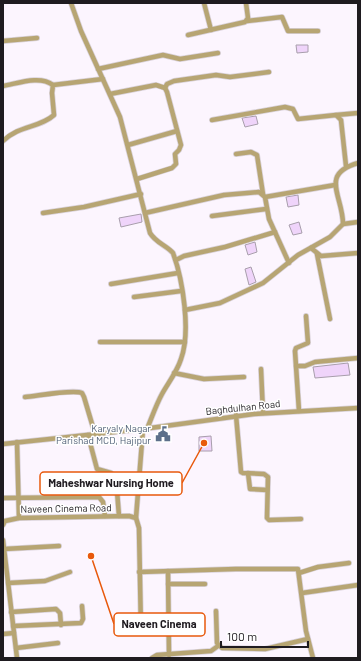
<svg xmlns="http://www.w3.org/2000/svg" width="361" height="661" font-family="Barlow,sans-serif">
	<rect width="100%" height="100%" fill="#fcf5fe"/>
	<g fill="#efd4fa" stroke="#a89eac">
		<path d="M296,45H308V52L297,53Z"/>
		<path d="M256,116L258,124L245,127L242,118Z"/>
		<path d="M298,195L299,205L288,207L286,197Z"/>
		<path d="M141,214L142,222L121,227L119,218Z"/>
		<path d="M299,222L302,233L293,235L289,225Z"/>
		<path d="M255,242L257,252L248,255L245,245Z"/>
		<path d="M251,267L256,282L249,285L245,269Z"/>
		<path d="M348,363L350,375L315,378L313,367Z"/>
		<path d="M211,436L212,451H199V437Z"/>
	</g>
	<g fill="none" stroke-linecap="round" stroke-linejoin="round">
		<g stroke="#d9d2da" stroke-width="6">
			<g id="minor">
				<path d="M71,3L81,31L120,117L150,233C156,243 166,245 173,253C183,280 191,332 181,359C177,372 168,383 162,394C156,405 152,417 147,429"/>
				<path d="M204,3L211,30"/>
				<path d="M247,21L282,17L288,31H318"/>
				<path d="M188,35L245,22L248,18L246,3"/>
				<path d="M3,41L37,38"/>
				<path d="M98,69L163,55L180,59L218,53"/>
				<path d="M3,86C19,83 40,75 53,85"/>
				<path d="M165,88L167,84L174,81L216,75L230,77L269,72"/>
				<path d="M110,94L156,85L165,88L167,92L181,145L179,150L175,154L176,164L172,168L137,179"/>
				<path d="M336,115L358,113"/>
				<path d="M212,120L285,107L293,109L298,119L336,115L341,120L346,166"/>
				<path d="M3,141C19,125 40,128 54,115L52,93L53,85L103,79"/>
				<path d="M128,145L177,131"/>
				<path d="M236,154L251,152L257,155L263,194"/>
				<path d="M265,197L335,185"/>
				<path d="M43,213L84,207L141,194"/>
				<path d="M145,213L224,195L259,192L265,197L269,219L289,263"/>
				<path d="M212,216L266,209"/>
				<path d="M343,224L358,222"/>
				<path d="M311,248L321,256L358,253"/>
				<path d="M317,254L330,319"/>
				<path d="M176,260L184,256L225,247L275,232"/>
				<path d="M111,284L178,273"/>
				<path d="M134,297L181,291"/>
				<path d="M185,310L220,303L263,283L298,255L330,237L343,224C343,196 319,174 358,163"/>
				<path d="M100,342H185"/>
				<path d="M296,366H305L315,362L358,358"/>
				<path d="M261,369L263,413"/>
				<path d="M174,373L204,379L244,377"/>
				<path d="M25,397C37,396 73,389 82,393L84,397L95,434"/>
				<path d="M299,411L295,351L296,348L308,343L306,316"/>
				<path d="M236,415L241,472L243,473L264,474L268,477L267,518L269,520L301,519"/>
				<path d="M88,435L97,469L111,473L116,478L119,516"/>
				<path d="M17,442L19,518"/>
				<path d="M3,444L143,429L254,414L358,408"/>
				<path d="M248,473L250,489L267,490"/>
				<path d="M3,498L99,497L103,502L105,516"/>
				<path d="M136,518L143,429"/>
				<path d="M3,525L5,521L19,518L129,516L136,518L139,528L141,631"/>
				<path d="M3,540L17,658"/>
				<path d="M4,549L59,546"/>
				<path d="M168,571L169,655"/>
				<path d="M139,572L236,569H298L306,631L313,658"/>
				<path d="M299,573L318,567L349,563"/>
				<path d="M8,583L45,581L70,572"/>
				<path d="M168,584H205"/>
				<path d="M302,593L358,585"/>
				<path d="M216,611L217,643L222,648L265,649L308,639"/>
				<path d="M11,612L56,609L60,613L61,625"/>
				<path d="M13,626L81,623L83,619L82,606"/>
				<path d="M3,634L14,633"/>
				<path d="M16,648L58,643"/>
				<path d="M152,658L157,655L211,651L218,646"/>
			</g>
		</g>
		<use href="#minor" stroke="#b7a573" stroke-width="4.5"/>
	</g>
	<defs>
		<g id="civic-bare" transform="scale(1.2)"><path d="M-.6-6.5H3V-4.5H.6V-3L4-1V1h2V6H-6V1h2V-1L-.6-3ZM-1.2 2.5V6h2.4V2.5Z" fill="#5c6f8a" stroke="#fff" stroke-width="2.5" paint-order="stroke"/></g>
	</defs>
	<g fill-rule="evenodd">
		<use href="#civic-bare" x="163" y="434"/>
	</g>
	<g text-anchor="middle" stroke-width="3" stroke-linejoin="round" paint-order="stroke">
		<g font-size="10" fill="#1f1b20" stroke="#fff">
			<text transform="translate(243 407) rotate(-6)" y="4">Baghdulhan Road</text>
			<text transform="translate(66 508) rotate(-1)" y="4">Naveen Cinema Road</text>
		</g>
		<g font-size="10" fill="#4e5e75" stroke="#fff" text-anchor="end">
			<text x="151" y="432">Karyaly Nagar<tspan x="151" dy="12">Parishad MCD, Hajipur</tspan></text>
		</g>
	</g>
	<path fill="none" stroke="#e8590c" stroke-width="1.5" d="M204 443L182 483M91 556L114 624"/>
	<g fill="#e8590c" stroke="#fff" stroke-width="1.5">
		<circle cx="204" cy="443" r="4"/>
		<circle cx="91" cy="556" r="4"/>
	</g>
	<g fill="#fff" stroke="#e8590c" stroke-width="1.5">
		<rect x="40" y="472" width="142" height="23" rx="4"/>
		<rect x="114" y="613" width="91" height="23" rx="4"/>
	</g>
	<g font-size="11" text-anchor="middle" font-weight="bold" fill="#1f1b20">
		<text x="111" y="487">Maheshwar Nursing Home</text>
		<text x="159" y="628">Naveen Cinema</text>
	</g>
	<rect width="361" height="661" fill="none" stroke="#1f1b20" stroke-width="8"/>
	<path d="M221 641v6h87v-6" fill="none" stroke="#1f1b20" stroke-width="2"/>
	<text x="227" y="641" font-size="12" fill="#1f1b20" stroke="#ffffff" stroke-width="3" paint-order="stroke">100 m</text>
</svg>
